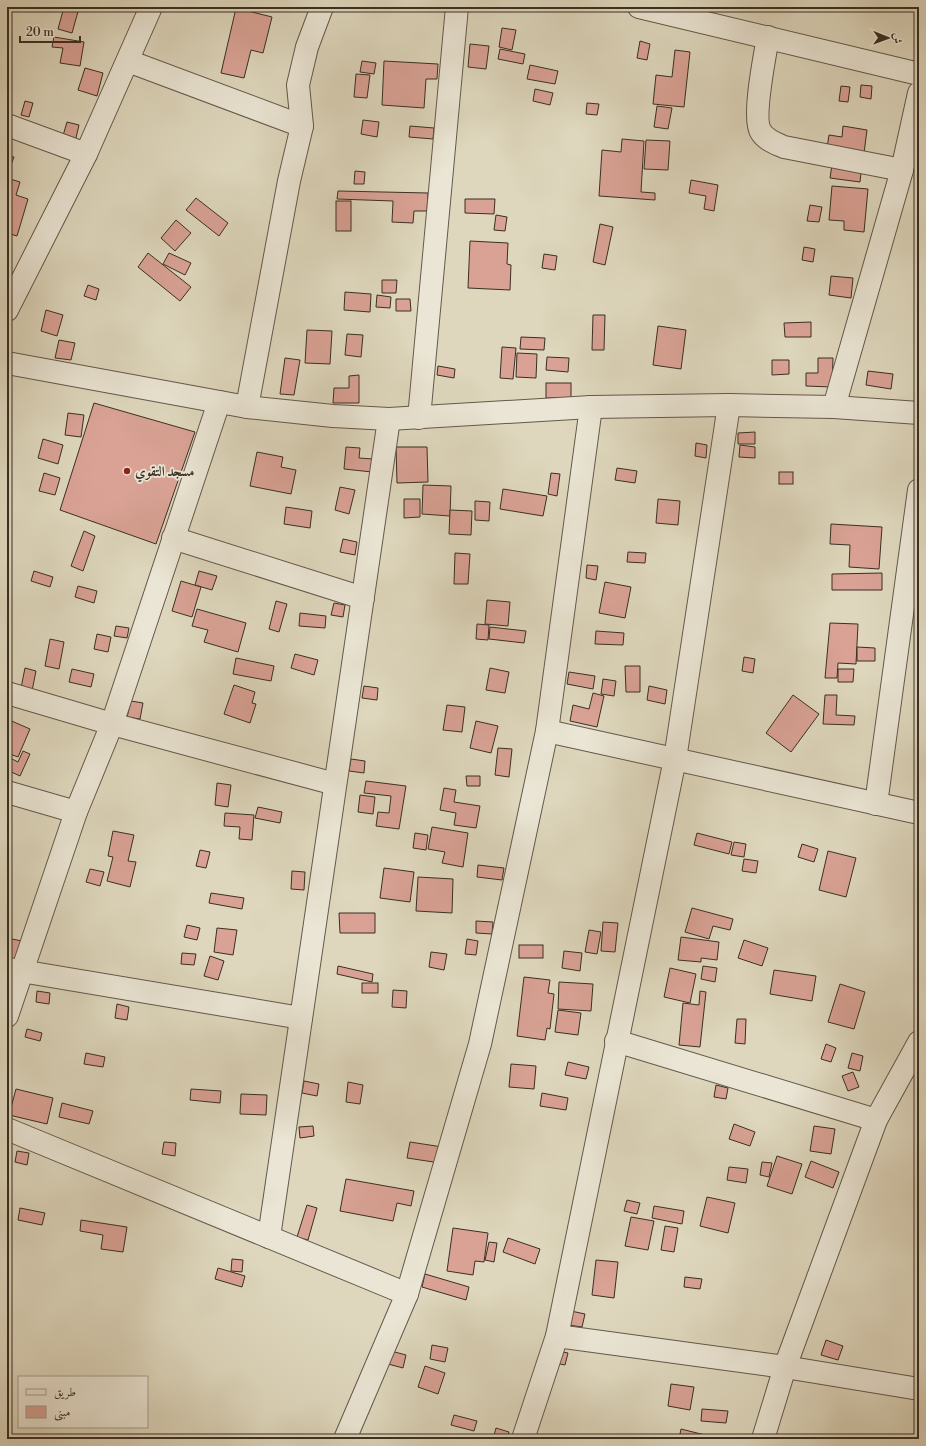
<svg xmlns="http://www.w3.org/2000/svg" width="926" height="1446" font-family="'Libre Bodoni',Amiri,serif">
	<rect width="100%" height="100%" fill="#ded7bd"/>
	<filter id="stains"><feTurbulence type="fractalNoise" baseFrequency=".005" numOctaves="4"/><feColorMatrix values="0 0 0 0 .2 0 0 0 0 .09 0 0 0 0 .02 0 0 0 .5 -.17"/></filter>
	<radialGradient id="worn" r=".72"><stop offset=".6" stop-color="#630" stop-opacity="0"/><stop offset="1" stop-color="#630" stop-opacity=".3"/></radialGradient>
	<g fill="#d9a295" stroke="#3a2f23">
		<path d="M64,7L79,8L72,33L58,29Z"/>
		<path d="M236,8L272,17L263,53L251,50L244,78L221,73Z"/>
		<path d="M502,28L516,30L512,50L499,47Z"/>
		<path d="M54,37L84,42L80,66L60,63L63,48L52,47Z"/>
		<path d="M640,41L650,44L647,60L637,58Z"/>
		<path d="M470,44L489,46L486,69L468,67Z"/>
		<path d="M500,49L525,54L523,64L498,59Z"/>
		<path d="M675,50L690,52L684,107L653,104L656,75L672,77Z"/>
		<path d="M362,61L376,63L374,74L360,72Z"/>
		<path d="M384,61L438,64L437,79H426L424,108L382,105Z"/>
		<path d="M530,65L558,71L555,84L527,79Z"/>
		<path d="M85,68L103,73L97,96L78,90Z"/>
		<path d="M356,74L370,75L367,98L354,97Z"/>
		<path d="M861,85L872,86L871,99L860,97Z"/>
		<path d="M841,86L850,87L848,102L839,101Z"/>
		<path d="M535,89L553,93L550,105L533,101Z"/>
		<path d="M25,101L33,103L29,117L21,115Z"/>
		<path d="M587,103L599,104L597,115L586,114Z"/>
		<path d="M657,106L672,108L668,129L654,127Z"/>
		<path d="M363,120L379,122L377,137L361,134Z"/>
		<path d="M67,122L79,125L75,142L62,139Z"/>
		<path d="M410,126L434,128L433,139L409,137Z"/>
		<path d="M843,126L867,130L864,153L827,148L829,135L842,137Z"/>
		<path d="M622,139L644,141L641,192L655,193V200L599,196L602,150L621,152Z"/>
		<path d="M646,140L670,141L668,170L644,169Z"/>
		<path d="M834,152L863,156L860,182L830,178Z"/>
		<path d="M7,155L14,157L7,175Z"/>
		<path d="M355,171L365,172L364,184H354Z"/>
		<path d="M7,178L20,182L16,195L28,199L17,236L7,233Z"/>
		<path d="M691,180L718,185L714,211L704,209L706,196L689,193Z"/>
		<path d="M832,186L868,189L864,232L844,230V221L829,220Z"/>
		<path d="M338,191L428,193L427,211H414L413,223L392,222L393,201L337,199Z"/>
		<path d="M196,198L228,223L219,236L186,210Z"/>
		<path d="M465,199H495L494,214L465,213Z"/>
		<rect x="336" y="201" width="15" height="30"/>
		<path d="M810,205L822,207L819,222L807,221Z"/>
		<path d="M496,215L507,217L505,231L494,230Z"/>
		<path d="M176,220L191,233L175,251L161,238Z"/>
		<path d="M600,224L613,227L605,265L593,262Z"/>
		<path d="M470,241L508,243L507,264L511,265L510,290L468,288Z"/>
		<path d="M804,247L815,249L813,262L802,260Z"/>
		<path d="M148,253L191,287L180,301L138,267Z"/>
		<path d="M169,253L191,263L185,275L163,264Z"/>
		<path d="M544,254L557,256L555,270L542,268Z"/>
		<path d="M831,276L853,278L851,298L829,295Z"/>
		<path d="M382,280H397L396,293H382Z"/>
		<path d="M88,285L99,289L96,300L84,296Z"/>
		<path d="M345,292L371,294L370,312L344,310Z"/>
		<path d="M377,295L391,297L390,308L376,307Z"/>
		<path d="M396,299H410L411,311H396Z"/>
		<path d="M46,310L63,315L57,336L41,331Z"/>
		<path d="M593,315H605L604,350H592Z"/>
		<path d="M811,322V337H785L784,323Z"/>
		<path d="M658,326L686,330L681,369L653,365Z"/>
		<path d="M307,330L332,331L330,364L305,363Z"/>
		<path d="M347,334L363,335L361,357L345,355Z"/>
		<path d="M521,337L545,338L544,350L520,349Z"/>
		<path d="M59,340L75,343L71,360L55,358Z"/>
		<path d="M502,347L516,348L513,379L500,378Z"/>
		<path d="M517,353L537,354L536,378L516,377Z"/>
		<path d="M547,357L569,358L568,372L546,370Z"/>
		<path d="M285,358L300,360L294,395L280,394Z"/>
		<path d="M818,358H833L832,387L806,386V373H818Z"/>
		<path d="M772,360H789V374L772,375Z"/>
		<path d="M438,366L455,369L454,378L437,375Z"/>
		<path d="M868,371L893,374L891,389L866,385Z"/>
		<path d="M359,375V403H333L334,388H349V376Z"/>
		<rect x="546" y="383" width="25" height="15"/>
		<path d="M94,403L195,432L156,544L60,510Z"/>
		<path d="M68,413L84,415L81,437L65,435Z"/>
		<path d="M755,432V444H738V433Z"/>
		<path d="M43,439L63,445L58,464L38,458Z"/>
		<path d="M696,443L707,445L706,458L695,456Z"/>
		<path d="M740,445L755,447V458L739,457Z"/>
		<path d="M346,447L360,448L359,458L373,459L372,472L344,469Z"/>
		<path d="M396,447H427L428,482L397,483Z"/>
		<path d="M257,452L283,457L281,467L296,470L291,494L250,486Z"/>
		<path d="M617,468L637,471L635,483L615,480Z"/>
		<rect x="779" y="472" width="14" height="12"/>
		<path d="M44,473L60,478L55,495L39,491Z"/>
		<path d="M551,473L560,474L557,496L548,494Z"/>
		<path d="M423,485L451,486L450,516L422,514Z"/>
		<path d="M340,487L355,490L349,514L335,510Z"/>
		<path d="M503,489L547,496L543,516L500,509Z"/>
		<path d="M404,499H420V517L404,518Z"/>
		<path d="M658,499L680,501L678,525L656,523Z"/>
		<path d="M475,501L490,502L489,521L475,520Z"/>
		<path d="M286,507L312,511L310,528L284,524Z"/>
		<path d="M450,510L472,511L471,535L449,534Z"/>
		<path d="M831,524L882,527L879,569L849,567L850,545L830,544Z"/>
		<path d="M84,531L95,536L83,571L71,566Z"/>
		<path d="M343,539L357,542L355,555L340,552Z"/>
		<path d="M628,552L646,553L645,563L627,562Z"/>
		<path d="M455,553L470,554L468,584H454Z"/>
		<path d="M587,565L598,566L596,580L586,578Z"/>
		<path d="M34,571L53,577L50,587L31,581Z"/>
		<path d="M199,571L217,576L212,590L195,585Z"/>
		<path d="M882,573V590H832V574Z"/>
		<path d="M181,581L201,587L192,617L172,611Z"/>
		<path d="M605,582L631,587L625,618L599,613Z"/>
		<path d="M78,586L97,591L94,603L75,597Z"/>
		<path d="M487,600L510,602L508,626L485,624Z"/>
		<path d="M276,601L287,604L279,632L269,629Z"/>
		<path d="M334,603L345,605L343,617L331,615Z"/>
		<path d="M197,609L246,623L238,652L204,642L208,630L192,626Z"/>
		<path d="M300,613L326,616L325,628L299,626Z"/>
		<path d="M830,623L858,624L856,664L838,663L837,678H825Z"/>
		<path d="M477,624L489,625L488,640L476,639Z"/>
		<path d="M116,626L129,628L127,638L114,636Z"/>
		<path d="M490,627L526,631L524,643L489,639Z"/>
		<path d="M596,631L624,633L623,645L595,644Z"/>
		<path d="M97,634L111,637L108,652L94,649Z"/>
		<path d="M50,639L64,642L59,669L45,666Z"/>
		<path d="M857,647L875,648V661H857Z"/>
		<path d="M295,654L318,660L314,675L291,668Z"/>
		<path d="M744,657L755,659L753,673L742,671Z"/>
		<path d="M236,658L274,666L271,681L233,674Z"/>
		<path d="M625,666H640V692H626Z"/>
		<path d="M25,668L36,671L32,691L21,688Z"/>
		<path d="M490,668L509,672L505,693L486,690Z"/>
		<path d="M72,669L94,674L91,687L69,682Z"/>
		<path d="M838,669H854L853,682H838Z"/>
		<path d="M569,672L595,676L593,689L567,684Z"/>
		<path d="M603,679L616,681L614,696L601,694Z"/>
		<path d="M234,685L255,692L252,703L256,704L250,723L224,714Z"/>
		<path d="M364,686L378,688L377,700L362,698Z"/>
		<path d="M649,686L667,690L665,704L647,700Z"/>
		<path d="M593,693L604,696L597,727L570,721L573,705L589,709Z"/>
		<path d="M793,695L819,714L791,752L766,733Z"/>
		<path d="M825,695H837L836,715L855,716L854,725L823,724Z"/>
		<path d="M131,701L143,703L140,719L127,717Z"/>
		<path d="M447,705L465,707L462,732L443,730Z"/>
		<path d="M7,719L30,729L18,757L7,753Z"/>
		<path d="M476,721L498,726L491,753L470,748Z"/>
		<path d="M498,748L512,749L509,777L495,775Z"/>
		<path d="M23,751L30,754L20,776L7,770V758L8,757L18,762Z"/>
		<path d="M351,759L365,761L364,773L349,771Z"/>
		<path d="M466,776H480V786H467Z"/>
		<path d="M366,781L406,786L399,829L376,826L378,812L389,813L391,796L364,793Z"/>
		<path d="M217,783L231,785L228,807L215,805Z"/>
		<path d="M444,788L456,790L454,802L480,806L476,828L454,825L456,813L440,810Z"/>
		<path d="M360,795L375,797L373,814L358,812Z"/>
		<path d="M258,807L282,812L280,823L255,818Z"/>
		<path d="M225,813L254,815L252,840L239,839L240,827L224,826Z"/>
		<path d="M432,827L468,833L463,867L442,863L445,852L428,849Z"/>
		<path d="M113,831L134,835L128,861L136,862L130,887L107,881L113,857L108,856Z"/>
		<path d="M415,833L428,835L426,850L413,848Z"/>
		<path d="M697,833L732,842L729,854L694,845Z"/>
		<path d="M734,842L746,844L744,857L731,855Z"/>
		<path d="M802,844L818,849L814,862L798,857Z"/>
		<path d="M200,850L210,852L206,868L196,866Z"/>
		<path d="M828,851L856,858L846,897L819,890Z"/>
		<path d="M744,859L758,861L756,873L742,871Z"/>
		<path d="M478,865L504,868L502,880L477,877Z"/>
		<path d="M384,868L414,872L410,902L380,898Z"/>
		<path d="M90,869L104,872L100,886L86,882Z"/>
		<path d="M292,871L305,872L304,890L291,889Z"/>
		<path d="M418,877L453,879L452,913L416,911Z"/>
		<path d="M211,893L244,898L242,909L209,903Z"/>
		<path d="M692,908L733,919L730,930L713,926L709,939L685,932Z"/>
		<path d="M339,913H375V933H340Z"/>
		<path d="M476,921L493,922L492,934L476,933Z"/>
		<path d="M603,922L618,923L615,952L601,951Z"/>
		<path d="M187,925L200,928L197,940L184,937Z"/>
		<path d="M217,928L237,930L233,955L214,952Z"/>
		<path d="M589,930L601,932L597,954L585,952Z"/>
		<path d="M681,937L719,942L717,960L701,958V962L678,960Z"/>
		<path d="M7,938L22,941L17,967L7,966Z"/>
		<path d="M467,939L478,941L476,955L465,954Z"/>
		<path d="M744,940L768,948L762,966L738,958Z"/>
		<rect x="519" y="945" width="24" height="13"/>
		<path d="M564,951L582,953L580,971L562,968Z"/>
		<path d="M431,952L447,954L444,970L429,967Z"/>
		<path d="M182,953L196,954L194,965L181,964Z"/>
		<path d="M210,956L224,961L218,980L204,976Z"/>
		<path d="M338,966L373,974L372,982L337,974Z"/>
		<path d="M703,966L717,968L715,982L701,979Z"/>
		<path d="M670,968L696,974L690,1003L664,997Z"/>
		<path d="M774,970L816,976L812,1001L770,994Z"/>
		<path d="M524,977L550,980L548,993L554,994L550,1029L547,1028L545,1040L517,1036Z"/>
		<path d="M559,982L593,984L591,1011L558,1009Z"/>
		<rect x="362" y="983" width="16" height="10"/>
		<path d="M840,984L865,992L854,1029L828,1022Z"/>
		<path d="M393,990L407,991L406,1008L392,1007Z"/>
		<path d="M37,991L50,993L49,1004L36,1002Z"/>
		<path d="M700,991L706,992L700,1047L679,1045L683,1003L699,1005Z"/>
		<path d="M117,1004L129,1007L127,1020L115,1018Z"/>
		<path d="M558,1010L581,1013L578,1035L555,1032Z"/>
		<path d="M737,1019H746L745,1044L735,1043Z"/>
		<path d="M27,1029L42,1033L40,1041L25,1037Z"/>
		<path d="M826,1044L836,1048L831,1062L821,1059Z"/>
		<path d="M86,1053L105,1057L103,1067L84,1064Z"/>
		<path d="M852,1053L863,1056L860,1071L848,1068Z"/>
		<path d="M568,1062L589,1067L586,1079L565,1075Z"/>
		<path d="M511,1064L536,1066L534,1089L509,1087Z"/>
		<path d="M853,1072L859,1087L848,1091L842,1076Z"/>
		<path d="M304,1081L319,1084L317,1096L302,1093Z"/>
		<path d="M348,1082L363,1085L360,1104L346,1102Z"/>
		<path d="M716,1085L728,1088L726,1099L714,1097Z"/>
		<path d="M16,1089L53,1098L47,1124L9,1115Z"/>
		<path d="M191,1089L221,1091L220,1103L190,1100Z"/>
		<path d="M542,1093L568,1098L566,1110L540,1106Z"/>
		<path d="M241,1094L267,1095L266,1115L240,1114Z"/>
		<path d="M62,1103L93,1111L89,1124L59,1117Z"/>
		<path d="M734,1124L755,1132L750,1146L729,1139Z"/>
		<path d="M313,1126L314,1136L300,1138L299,1127Z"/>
		<path d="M814,1126L835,1129L831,1154L810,1151Z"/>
		<path d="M164,1142L176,1143L175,1156L162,1154Z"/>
		<path d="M410,1142L449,1148L447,1164L407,1158Z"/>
		<path d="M17,1151L29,1153L27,1165L15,1162Z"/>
		<path d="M777,1156L802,1164L792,1194L767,1186Z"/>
		<path d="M811,1161L839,1172L833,1188L805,1177Z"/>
		<path d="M762,1162L772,1163L769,1177L760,1175Z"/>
		<path d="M729,1167L748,1169L746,1183L727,1180Z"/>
		<path d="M346,1179L414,1191L411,1206L397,1203L393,1221L340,1211Z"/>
		<path d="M707,1197L735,1203L728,1233L700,1226Z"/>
		<path d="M627,1200L640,1203L637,1214L624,1211Z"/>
		<path d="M307,1205L317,1208L308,1240L297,1237Z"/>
		<path d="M654,1206L684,1211L682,1224L652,1218Z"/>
		<path d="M20,1208L45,1213L42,1225L18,1220Z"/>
		<path d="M631,1217L654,1221L648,1250L625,1246Z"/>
		<path d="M81,1220L127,1227L123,1252L101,1249L103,1235L80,1231Z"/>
		<path d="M665,1226L678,1228L674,1252L661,1250Z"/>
		<path d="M453,1228L488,1233L484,1262L475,1261L473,1275L447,1271Z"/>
		<path d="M508,1238L540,1249L535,1264L503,1252Z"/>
		<path d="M489,1242L497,1243L494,1262L485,1260Z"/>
		<path d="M232,1259L243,1260L242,1272L231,1271Z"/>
		<path d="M596,1260L618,1262L614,1298L592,1295Z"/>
		<path d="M218,1268L245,1276L242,1287L215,1279Z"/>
		<path d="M425,1274L469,1287L466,1300L422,1287Z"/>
		<path d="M685,1277L702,1279L700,1289L684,1287Z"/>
		<path d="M571,1311L585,1314L582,1327L568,1325Z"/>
		<path d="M826,1340L843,1346L838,1360L821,1355Z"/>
		<path d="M432,1345L448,1348L445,1362L430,1359Z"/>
		<path d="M391,1351L406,1355L403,1368L388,1364Z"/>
		<path d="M558,1351L568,1353L565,1365L555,1363Z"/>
		<path d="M425,1366L445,1373L438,1394L418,1387Z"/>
		<path d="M671,1384L694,1387L690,1410L668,1406Z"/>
		<path d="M702,1409L728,1411L726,1423L701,1421Z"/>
		<path d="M454,1415L477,1421L474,1431L451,1425Z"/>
		<path d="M496,1428L509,1432L507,1439H493Z"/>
		<path d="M681,1429L705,1435L704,1439H679Z"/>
	</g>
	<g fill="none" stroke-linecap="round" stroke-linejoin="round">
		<g stroke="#63594a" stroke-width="24">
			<g id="minor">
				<path d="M639,7L919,74"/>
				<path d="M768,37C765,55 752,119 761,132C766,140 775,143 784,147L902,170"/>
				<path d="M128,61L302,126"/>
				<path d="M7,125L86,154"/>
				<path d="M7,310L86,154L151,7"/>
				<path d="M7,363L247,407L333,416L389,419L591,407L729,405L834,407L919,413"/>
				<path d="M247,407L289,181L302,126L298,85L307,47L322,7"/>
				<path d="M834,407L902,170L919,93"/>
				<path d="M419,418L457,7"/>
				<path d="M173,538L363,598"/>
				<path d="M7,693L112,724L335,784"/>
				<path d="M547,731L919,813"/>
				<path d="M7,792L76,812"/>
				<path d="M876,804L919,490"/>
				<path d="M9,969L301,1018"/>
				<path d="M7,1016L76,812L112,724L219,402"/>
				<path d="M616,1041L876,1120"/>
				<path d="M7,1129L407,1294"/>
				<path d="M269,1237L389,419"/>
				<path d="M557,1336L785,1367L919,1389"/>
				<path d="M345,1439L407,1294L480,1044L547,731L591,407"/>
				<path d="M523,1439L557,1336L675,759L729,405"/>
				<path d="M763,1439L785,1367L876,1120L919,1042"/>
			</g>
		</g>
		<use href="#minor" stroke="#eae5d4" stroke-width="22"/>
	</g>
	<circle fill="#8f2418" stroke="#eae5d4" stroke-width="1.5" cx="127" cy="471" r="4"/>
	<g text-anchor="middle" stroke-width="3.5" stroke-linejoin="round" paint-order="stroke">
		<g font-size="14" font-weight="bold" fill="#3a2f23" stroke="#eae5d4" text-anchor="start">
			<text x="135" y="476">مسجد التقوي</text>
		</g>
	</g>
	<rect width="926" height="1446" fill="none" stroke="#ded7bd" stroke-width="24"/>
	<rect x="8" y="8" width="910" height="1430" fill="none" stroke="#3a2f23" stroke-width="2"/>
	<rect x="12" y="12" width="902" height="1422" fill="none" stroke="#3a2f23"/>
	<rect x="18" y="1376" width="130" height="52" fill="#eae5d4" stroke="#a49c8d"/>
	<rect x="26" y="1389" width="20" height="6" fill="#eae5d4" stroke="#a49c8d"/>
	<text x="54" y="1396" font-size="12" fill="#3a2f23">طريق</text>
	<rect x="26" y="1406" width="20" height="12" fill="#d9a295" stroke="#a49c8d"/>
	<text x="54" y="1416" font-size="12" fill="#3a2f23">مبنى</text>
	<g transform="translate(888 38) rotate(91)" stroke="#eae5d4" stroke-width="3" paint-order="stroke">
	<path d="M0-3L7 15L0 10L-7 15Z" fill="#3a2f23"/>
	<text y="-6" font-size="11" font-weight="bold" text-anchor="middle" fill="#3a2f23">ش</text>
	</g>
	<path d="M20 36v6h60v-6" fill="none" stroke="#3a2f23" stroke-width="2"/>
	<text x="26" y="36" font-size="12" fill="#3a2f23" stroke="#eae5d4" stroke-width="3" paint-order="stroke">20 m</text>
	<rect width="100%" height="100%" filter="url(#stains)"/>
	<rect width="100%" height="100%" fill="url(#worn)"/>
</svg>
